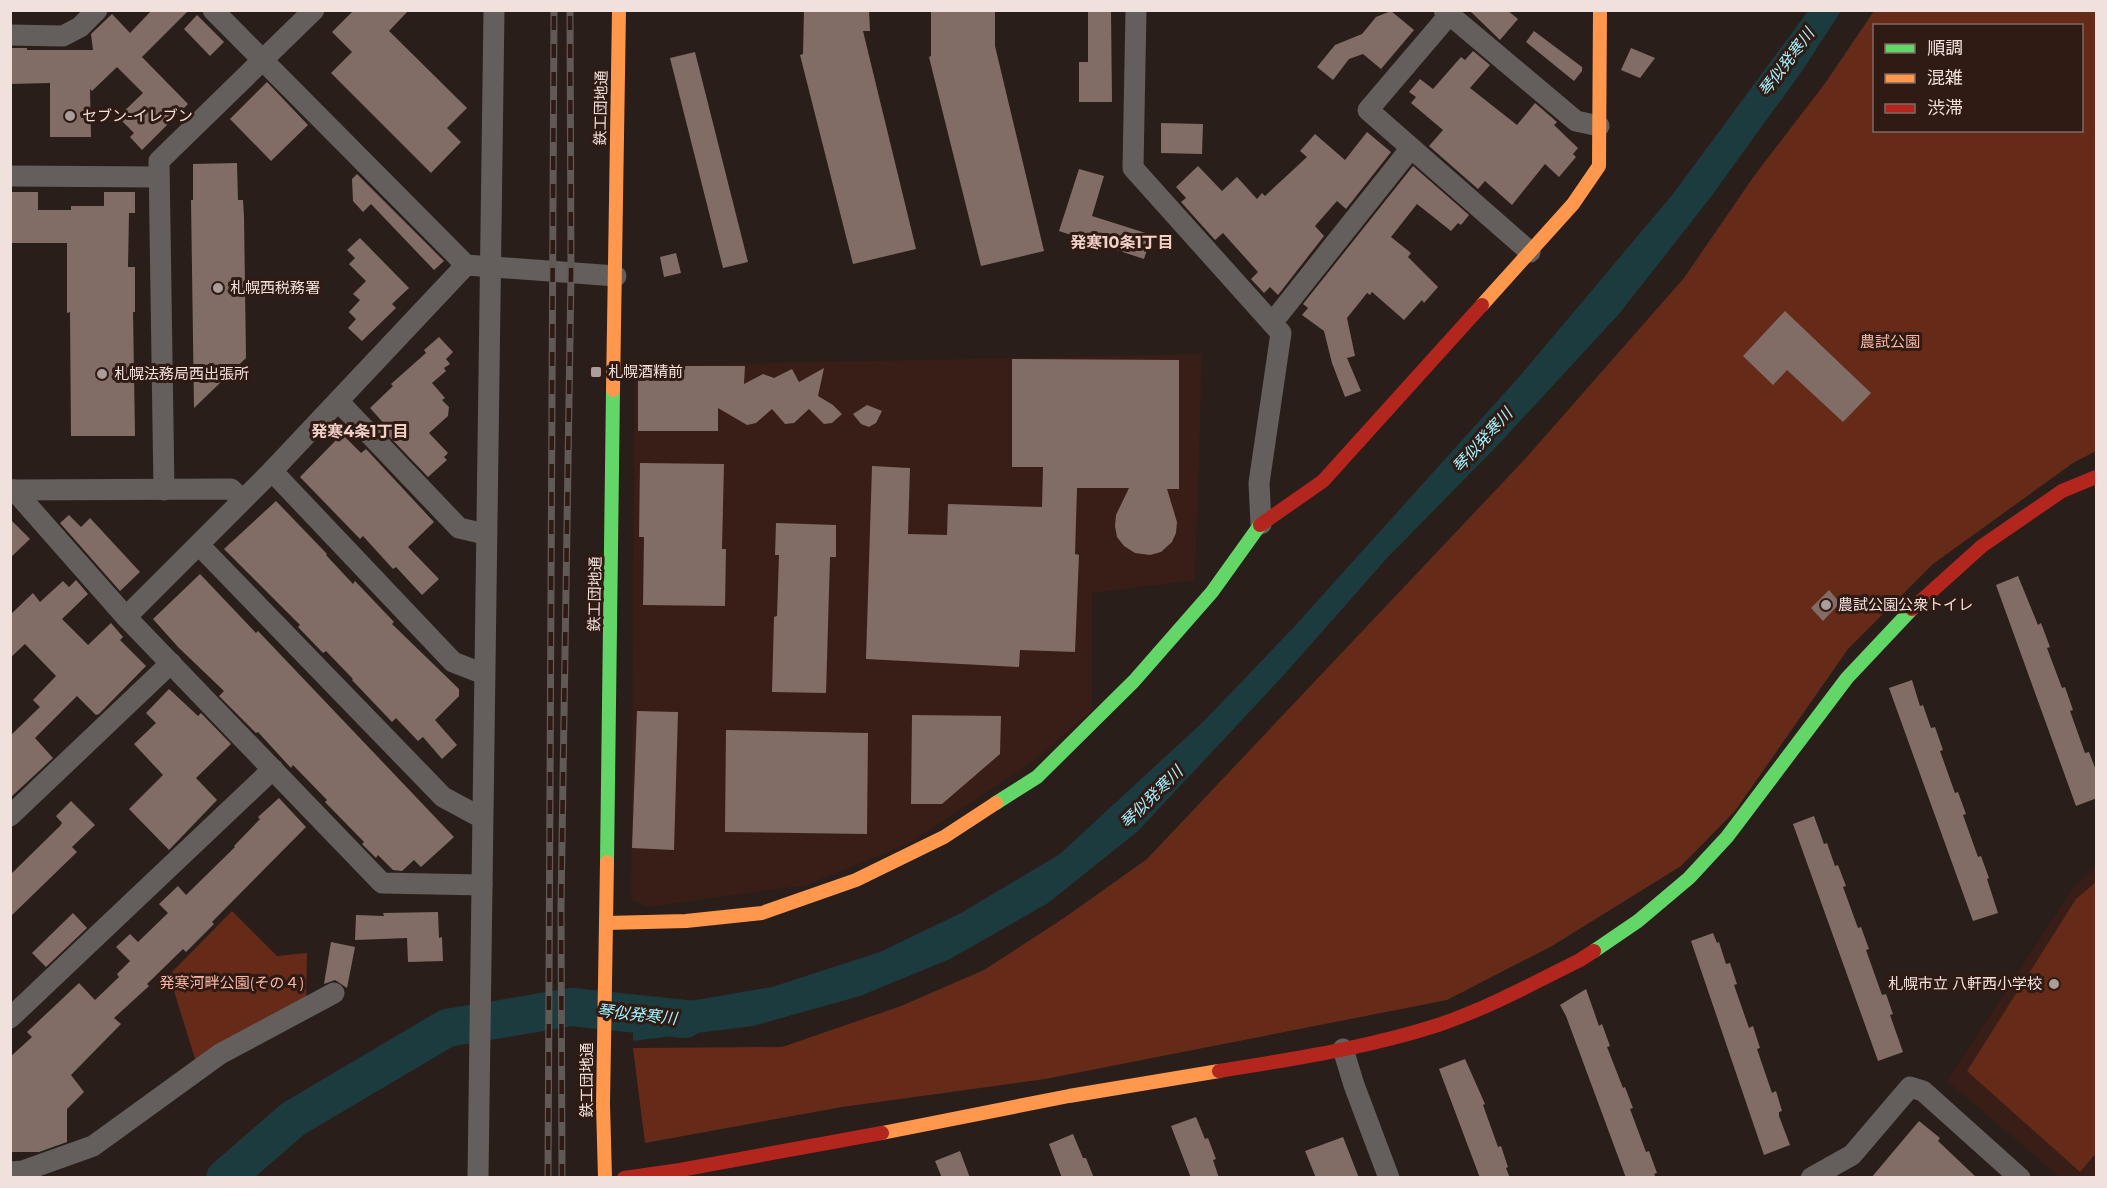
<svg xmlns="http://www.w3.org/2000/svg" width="2107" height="1188" font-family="Montserrat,'Noto Sans JP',sans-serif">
	<rect width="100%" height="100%" fill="#2a1e1a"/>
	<g fill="#391e17">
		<path d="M1202,354L1195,580L1092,593V710L1034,761L909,843L807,885L648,907L631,899L635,366Z"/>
		<path d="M2096,868V1177H2060L1947,1081L2074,887Z"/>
	</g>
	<g fill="#662a19" fill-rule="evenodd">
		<path d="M1874,11H2096V451L2073,463L1933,564L1848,649L1735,811L1681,866L1552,946L1447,1000L1045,1079L842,1107L645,1143L633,1048L782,1047L901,1006L984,970L1064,918L1147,859L1525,459L1684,278L1754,176L1826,82ZM1874,26H2082V130H1874Z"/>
		<path d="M2096,882V1153L2080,1172L1967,1071L2076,899Z"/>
		<path d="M232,911L277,956L307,953L306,1004L196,1062L169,975Z"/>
	</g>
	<path fill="#1c3b3f" d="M1808,11H1841L1802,71L1710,198L1619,314L1497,446L1388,557L1282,677L1138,831L1048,903L950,959L860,996L753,1026L633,1041V1006L696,1000L772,987L880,952L961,913L1060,854L1204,721L1293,628L1519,377L1673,194Z"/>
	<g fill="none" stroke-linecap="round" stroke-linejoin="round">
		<path stroke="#1c3b3f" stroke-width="38" d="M225,1178L293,1119L447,1028L572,1007L685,1019"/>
	</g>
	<g fill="#816d66">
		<path d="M152,10H189L142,57L188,104L142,150L130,137L134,133L118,117L143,93L117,67L92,91L90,89L91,137H50V83L10,84V48H27V50H93L91,34L112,14L130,33Z"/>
		<path d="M354,10H409L389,31L467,108L447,128L461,142L431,173L331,73L352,52L332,32Z"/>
		<path d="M804,10H869L870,31H863L916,249L853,264L800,55L803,54Z"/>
		<path d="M931,10H995V46L1044,251L981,266L929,57L931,56Z"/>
		<path d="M1088,10H1111L1112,102H1079V62H1088Z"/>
		<path d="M1469,10H1507L1518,19L1500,40Z"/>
		<path d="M1391,11L1414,30L1381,69L1363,54L1349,59L1333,80L1317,67L1335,45L1362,34L1376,17Z"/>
		<path d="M197,15L224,42L210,56L184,29Z"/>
		<path d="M1534,31L1582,67V71L1574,81L1526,42Z"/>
		<path d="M1631,48L1655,58L1640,78L1621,70Z"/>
		<path d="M1473,51L1490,65L1470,88L1517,125L1535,103L1557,122L1554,125L1578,148L1573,154L1576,157L1559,177L1545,164L1512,205L1485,181L1478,189L1429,146L1443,130L1411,103L1416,97L1409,92L1420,79L1433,89L1461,57L1465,60Z"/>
		<path d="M695,52L748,262L723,268L670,58Z"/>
		<path d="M267,82L308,125L271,161L230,119Z"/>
		<path d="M1161,123L1203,124L1202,154L1161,153Z"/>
		<path d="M1367,132L1391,152L1346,209L1337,201L1315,226L1324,236L1278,295L1270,287L1264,293L1251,279L1258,272L1223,233L1215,240L1181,202L1186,198L1176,187L1198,166L1222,191L1237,177L1257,199L1262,193L1265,196L1307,157L1300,151L1315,134L1345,160Z"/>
		<path d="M237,163L238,200H243L244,217L246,358L194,408L191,200H193V164Z"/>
		<path d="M1413,166L1469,215L1461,225L1458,223L1451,231L1417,204L1391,237L1411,253L1408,257L1438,287L1424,303L1422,300L1404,320L1372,292L1370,295L1367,293L1347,318L1355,356L1347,358L1361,391L1345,397L1332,363L1324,331L1302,315L1308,308L1303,304Z"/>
		<path d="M1079,169L1104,176L1092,216L1152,235L1144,259L1059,231Z"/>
		<path d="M357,174L444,261L434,270L371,204L363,212L353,201L352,179Z"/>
		<path d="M10,192H38V210H71V206H104V192H135V213H129L128,267H135V312H133L135,436H71L70,312L67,313V243H11Z"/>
		<path d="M360,238L409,288L392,304L396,308L362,341L348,328L356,319L349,312L360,300L353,294L366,281L349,264L355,258L347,250Z"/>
		<path d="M676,253L681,273L664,277L660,257Z"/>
		<path d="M1785,311L1871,393L1843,422L1787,370L1773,385L1743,356Z"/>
		<path d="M439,337L453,352L446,359L450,364L444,368L446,371L432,383L445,398L442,400L449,407L448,416L429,433L448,453L444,457L447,460L428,477L384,431L388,428L370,408L393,386L391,384L426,353L424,350Z"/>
		<path d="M1012,359L1179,360V489H1167L1177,522L1176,533L1172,542L1161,552L1150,555L1135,553L1124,546L1117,537L1115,526L1116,515L1129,488H1077L1075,554L1079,555L1075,652L1020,650L1019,667L866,659L872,466L910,468L908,534L947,535L948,504L1042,507L1043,467H1012Z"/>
		<path d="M638,366H745L744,384L763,374L774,378L792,369L799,382L824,368L818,396L833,405L842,414L832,423L824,424L809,409L794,423L785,424L772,409L756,423L747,425L718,408V431H638Z"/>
		<path d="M867,405L882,411L876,423L869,427L861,424L853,414Z"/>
		<path d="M342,434L361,453L366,449L434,522L408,547L439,579L422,595L396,567L393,569L363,536L360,539L300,477Z"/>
		<path d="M640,463L724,464L722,549H726L725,606L643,605L644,537H639Z"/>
		<path d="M276,501L327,554L326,555L353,584L355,581L394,622L392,624L459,689V696L435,720L457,745L442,759L423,737L418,741L396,718L392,722L352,680L353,679L326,651L323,653L298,627L300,625L224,549Z"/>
		<path d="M69,515L81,527L90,518L140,572L120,591L60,523Z"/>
		<path d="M10,519L30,539L10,558Z"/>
		<path d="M776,523L836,525V557H830L826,693L772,692L774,617L777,616L779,555H775Z"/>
		<path d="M200,574L256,633L258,631L454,837L421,867L414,860L402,871L393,870L378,855L376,858L362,844L364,842L325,802L327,800L293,765L291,768L258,732L256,733L219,696L224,691L178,647L153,619Z"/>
		<path d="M2018,576L2038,625L2041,623L2050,647L2047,648L2062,688L2065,687L2073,710L2070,711L2085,753L2089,752L2097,773V798L2076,806L1996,585Z"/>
		<path d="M76,580L88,594L62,619L88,645L111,623L123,637L120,640L146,666L99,714L96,715L77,696L35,738L53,758L10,798V736L40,707L33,700L56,676L25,644L10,658V615L33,593L40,602L63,581L69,587Z"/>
		<path d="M1829,590L1840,603L1823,621L1811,608Z"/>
		<path d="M1912,680L1920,706L1923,705L1931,728L1935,727L1943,750L1940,751L1955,793L1958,792L1966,814L1963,815L1978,857L1981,856L1989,878L1987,879L1998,913L1973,921L1889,688Z"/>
		<path d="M169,689L198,716L201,713L231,744L196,778L217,800L169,850L129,809L163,775L134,744L156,723L146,713Z"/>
		<path d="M637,711L678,712L674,850L632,848Z"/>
		<path d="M912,715L1001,716L1000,754L942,804H911Z"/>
		<path d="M726,730L868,733L867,834L725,832Z"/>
		<path d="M279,798L306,827L212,922L214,924L186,952L183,949L147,984L149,986L114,1018L121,1024L71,1075L84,1092L67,1109V1142L39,1152H11L10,1057L32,1037L27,1032L79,983L95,1000L119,977L117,974L130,961L116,947L130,934L138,942L168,913L159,904L178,886L186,895L235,847L234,846L260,819L258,817Z"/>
		<path d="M71,801L95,825L72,847L77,852L10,917V875L60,826L62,823L56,816Z"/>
		<path d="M1814,816L1824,844L1827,843L1835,866L1838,865L1846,886L1843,887L1858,928L1861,927L1869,949L1866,950L1882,995L1886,994L1893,1014L1890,1015L1903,1052L1878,1061L1793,824Z"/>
		<path d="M438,912L439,938L442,937L443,961L408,962L407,938L355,940L356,915L384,916L383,913Z"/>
		<path d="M73,913L87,928L46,967L32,953Z"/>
		<path d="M1713,933L1717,943L1719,942L1726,964L1730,963L1737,984L1734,985L1749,1028L1753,1026L1760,1048L1757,1049L1772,1093L1776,1091L1782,1111L1779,1112V1116L1790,1145L1764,1155L1691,941Z"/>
		<path d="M331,942L355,947L347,988L335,980L324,984Z"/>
		<path d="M1586,989L1599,1026L1602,1024L1610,1046L1607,1047L1623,1088L1625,1087L1633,1108L1630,1109L1646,1152L1649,1151L1657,1173L1654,1174L1656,1178H1626L1566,1016L1560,1005Z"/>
		<path d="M1465,1059L1485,1104L1483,1105L1498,1147L1501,1146L1508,1167L1506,1168L1510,1178H1480L1439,1069Z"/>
		<path d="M1196,1117L1205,1139L1208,1138L1216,1159L1213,1160L1219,1178H1191L1171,1126Z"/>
		<path d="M1919,1121L1940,1138L1938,1141L1977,1178H1871Z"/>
		<path d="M1073,1134L1083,1158H1086L1094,1178H1062L1049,1144Z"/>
		<path d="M1343,1137L1359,1178H1316L1305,1151Z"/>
		<path d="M960,1151L970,1178H942L935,1161Z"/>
	</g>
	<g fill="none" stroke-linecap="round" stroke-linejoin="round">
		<g stroke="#645f5c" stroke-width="21">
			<path d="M213,10L466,265L616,276"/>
			<path d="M1136,10L1133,168L1281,333L1259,483L1261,524"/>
			<path d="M1444,10L1576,121L1599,126"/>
			<path d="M1449,15L1368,110L1530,252"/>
			<path d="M10,35L63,36L80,27L97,10"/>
			<path d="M10,176L159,177"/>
			<path d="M1272,323L1411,148"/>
			<path d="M338,401L459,528L485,534"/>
			<path d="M272,471L453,662L484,674"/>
			<path d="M10,490L231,489L242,500"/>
			<path d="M14,490L126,617L382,883L482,885"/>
			<path d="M164,490L159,161L314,10"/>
			<path d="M199,545L443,797L482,818"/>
			<path d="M126,617L272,471L466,265"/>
			<path d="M10,816L171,663"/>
			<path d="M10,1018L273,769"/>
			<path d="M1343,1049L1354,1085L1389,1178"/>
			<path d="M10,1172L23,1171L93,1146L220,1054L334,993"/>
			<path d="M478,1178L494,10"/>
			<path d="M1811,1178L1852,1155L1910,1087L1923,1091L2020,1178"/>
		</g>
		<g stroke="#63d668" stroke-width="14">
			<path d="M996,803L1037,777L1134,681L1212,592L1260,525"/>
			<path d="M607,862L613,390"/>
			<path d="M1594,951L1638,921L1689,878L1727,837L1847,678L1912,609"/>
		</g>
		<g stroke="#ff974d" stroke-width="14">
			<path d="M1482,305L1573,204L1599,166L1600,10"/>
			<path d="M613,390L619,10"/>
			<path d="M606,923L686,921L762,913L856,880L944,837L996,803"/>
			<path d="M882,1133L1069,1096L1219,1071"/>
			<path d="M605,1178L603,1104L607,862"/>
		</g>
		<g stroke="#b3261e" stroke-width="14">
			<path d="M1260,525L1323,481L1482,305"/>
			<path d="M1912,609L1982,546L2062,491L2096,477"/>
			<path d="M1219,1071C1292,1059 1367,1048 1438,1025C1488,1008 1534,983 1580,960L1594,951"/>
			<path d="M624,1178L680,1170L882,1133"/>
		</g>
		<g stroke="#615956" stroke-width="7">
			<g id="rail">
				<path d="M548,1178L554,10"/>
				<path d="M562,1178L561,906L571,273L570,10"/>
			</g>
		</g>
		<use href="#rail" stroke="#301a14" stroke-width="4.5" stroke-dasharray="14" stroke-linecap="butt"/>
	</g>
	<g fill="#ab9d99" stroke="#301a14" stroke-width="2">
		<circle cx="70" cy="116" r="6"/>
		<circle cx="218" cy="288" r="6"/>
		<rect x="590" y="366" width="12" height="12" rx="3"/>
		<circle cx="102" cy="374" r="6"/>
		<circle cx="1826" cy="605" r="6"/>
		<circle cx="2054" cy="984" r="6"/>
	</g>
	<g text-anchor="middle" stroke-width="6" stroke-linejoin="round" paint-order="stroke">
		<g font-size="15" fill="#f1e1dd" stroke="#301a14">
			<text transform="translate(601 108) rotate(-89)" y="5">鉄工団地通</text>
			<text transform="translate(595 594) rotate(-89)" y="5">鉄工団地通</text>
			<text transform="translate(587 1080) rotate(-90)" y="5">鉄工団地通</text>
		</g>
		<g font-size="15" fill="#f1e1dd" stroke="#301a14" text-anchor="start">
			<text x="82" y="121">セブン-イレブン</text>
			<text x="230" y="293">札幌西税務署</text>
			<text x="608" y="377">札幌酒精前</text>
			<text x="114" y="379">札幌法務局西出張所</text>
			<text x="1838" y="610">農試公園公衆トイレ</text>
			<text x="2042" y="989" text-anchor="end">札幌市立 八軒西小学校</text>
		</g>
		<g font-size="15" fill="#f8b8a5" stroke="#301a14">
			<text x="1890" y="347">農試公園</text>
			<text x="232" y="988">発寒河畔公園(その４)</text>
		</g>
		<g font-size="16" font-style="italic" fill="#a3f3ff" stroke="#301a14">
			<text transform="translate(1786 62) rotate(-53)" y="6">琴似発寒川</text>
			<text transform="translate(1482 440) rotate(-48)" y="6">琴似発寒川</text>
			<text transform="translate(1151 797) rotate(-45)" y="6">琴似発寒川</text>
			<text transform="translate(637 1014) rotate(6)" y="6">琴似発寒川</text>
		</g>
		<g font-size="16" font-weight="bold" fill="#f0d1c8" stroke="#301a14">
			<text x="1122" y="248">発寒10条1丁目</text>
			<text x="360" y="437">発寒4条1丁目</text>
		</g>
	</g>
	<rect width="2107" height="1188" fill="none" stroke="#f1e1dd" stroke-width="24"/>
	<rect x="1873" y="24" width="210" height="108" fill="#301a14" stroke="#7d6a64" stroke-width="1.5"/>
	<rect x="1885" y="44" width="30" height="9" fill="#63d668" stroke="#7d6a64" stroke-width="1.5"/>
	<text x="1927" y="54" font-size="18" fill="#f1e1dd">順調</text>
	<rect x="1885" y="74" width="30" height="9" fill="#ff974d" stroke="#7d6a64" stroke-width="1.5"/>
	<text x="1927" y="84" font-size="18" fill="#f1e1dd">混雑</text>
	<rect x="1885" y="104" width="30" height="9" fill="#b3261e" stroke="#7d6a64" stroke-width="1.5"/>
	<text x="1927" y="114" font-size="18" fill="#f1e1dd">渋滞</text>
</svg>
